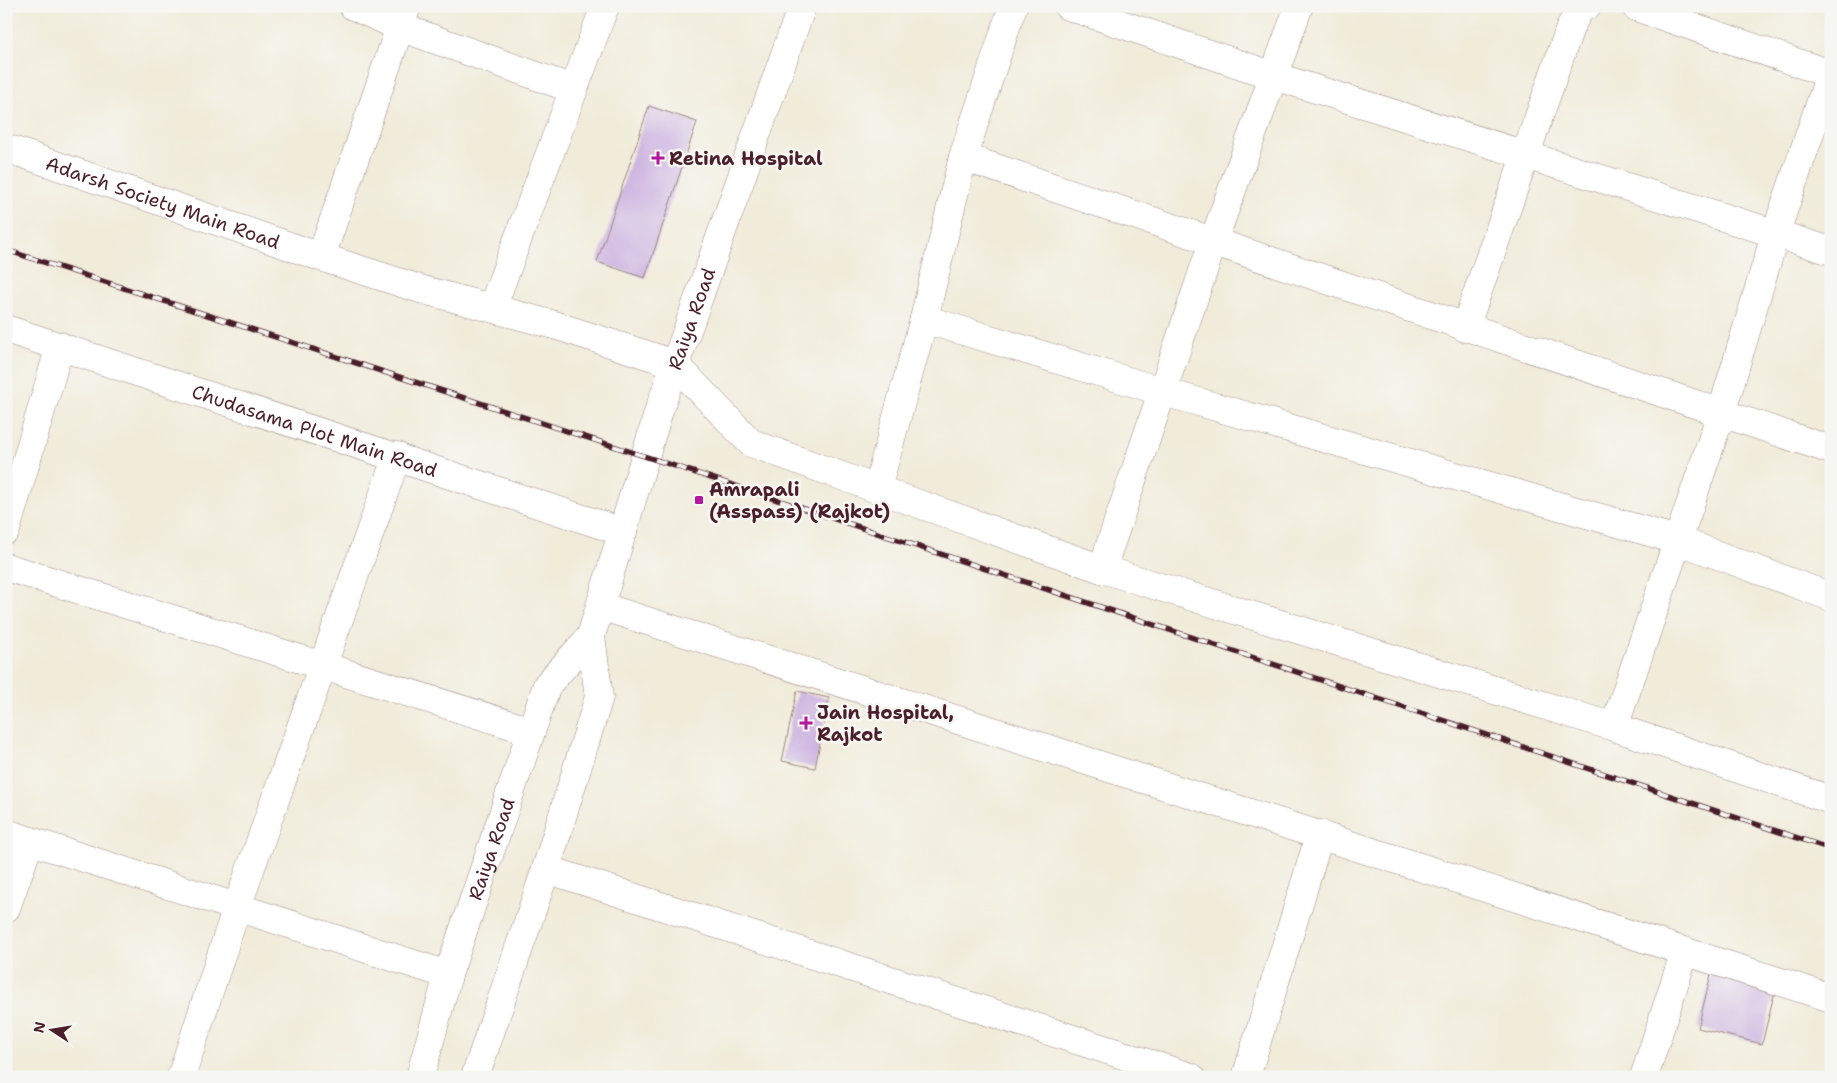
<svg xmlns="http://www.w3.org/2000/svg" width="1837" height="1083" font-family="'Shantell Sans',sans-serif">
	<rect width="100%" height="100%" fill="#f6f6f2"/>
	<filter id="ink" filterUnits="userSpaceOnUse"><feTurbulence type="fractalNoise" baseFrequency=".02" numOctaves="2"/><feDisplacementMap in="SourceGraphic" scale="10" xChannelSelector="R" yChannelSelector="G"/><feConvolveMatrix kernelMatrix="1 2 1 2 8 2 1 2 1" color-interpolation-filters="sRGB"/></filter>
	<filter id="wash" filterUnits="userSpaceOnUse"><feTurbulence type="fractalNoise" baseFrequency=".0096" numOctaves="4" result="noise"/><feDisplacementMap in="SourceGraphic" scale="20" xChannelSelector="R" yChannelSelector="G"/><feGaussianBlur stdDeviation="1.12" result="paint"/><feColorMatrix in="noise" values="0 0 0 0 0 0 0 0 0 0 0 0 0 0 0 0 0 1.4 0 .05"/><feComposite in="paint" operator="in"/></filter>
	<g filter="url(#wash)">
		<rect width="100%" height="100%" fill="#f1ecda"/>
		<g id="blocks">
			<g fill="#ceb5e1">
				<path d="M649,106L697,122L645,278L597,262Z"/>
				<path d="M797,691L829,698L815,768L782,761Z"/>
				<path d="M1711,974L1775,990L1762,1044L1698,1028Z"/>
			</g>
		</g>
	</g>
	<g filter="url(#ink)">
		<use href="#blocks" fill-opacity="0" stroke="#9e8682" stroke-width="1"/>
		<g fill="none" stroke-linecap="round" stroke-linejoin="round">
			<g stroke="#9e8682" stroke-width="29">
				<g id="minor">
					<path d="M353,6L400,27L573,89"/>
					<path d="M1068,6L1274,76L1831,251"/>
					<path d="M1636,7L1830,74"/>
					<path id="s1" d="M6,148L321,257L420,289L551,324L675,364L751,443L877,489L1102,569L1614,727L1831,800"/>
					<path d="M963,157L1831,450"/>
					<path d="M321,257L407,6"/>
					<path d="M492,308L605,6"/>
					<path d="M924,319L1164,392L1677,540L1831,597"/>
					<path d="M1465,328L1570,28L1580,8L1587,6"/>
					<path id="s2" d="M6,329L623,532"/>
					<path d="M877,489L924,319L963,157L1013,6"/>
					<path d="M6,530L60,346"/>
					<path d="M6,567L531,731"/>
					<path d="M1102,569L1213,242L1299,6"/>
					<path d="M600,606L1831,998"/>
					<path d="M1614,727L1721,414L1776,232L1831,72"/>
					<path d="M6,833L448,975"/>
					<path d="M546,869L1191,1077"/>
					<path d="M6,908L30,841"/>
					<path d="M181,1077L237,907L397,456"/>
					<path id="s3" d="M420,1077L448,975L547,685L591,636"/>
					<path id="s4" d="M475,1077L546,869L599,697L591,636L660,407L802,6"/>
					<path d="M1246,1077L1320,834"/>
					<path d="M1644,1077L1685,951"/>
				</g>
			</g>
			<use href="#minor" stroke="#fff" stroke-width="28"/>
			<g stroke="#4a1f2b" stroke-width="5.5">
				<path id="rail" d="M6,250L678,467L1831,849"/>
			</g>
			<use href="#rail" stroke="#f6f6f2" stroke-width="4" stroke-dasharray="11" stroke-linecap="butt"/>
		</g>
	</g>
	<g fill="#b5179e" stroke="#f6f6f2" stroke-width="2">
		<path d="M655.5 150.5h5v5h5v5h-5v5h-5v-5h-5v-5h5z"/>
		<rect x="694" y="495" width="10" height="10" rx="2.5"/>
		<path d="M803.5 715.5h5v5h5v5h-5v5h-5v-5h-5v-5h5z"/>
	</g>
	<g text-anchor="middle" stroke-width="5" stroke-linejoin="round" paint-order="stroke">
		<g font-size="19" font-weight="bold" fill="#4a1f2b" stroke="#f6f6f2" text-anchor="start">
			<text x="669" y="165">Retina Hospital</text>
			<text x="709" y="496">Amrapali<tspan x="709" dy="22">(Asspass) (Rajkot)</tspan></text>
			<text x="817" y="719">Jain Hospital,<tspan x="817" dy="22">Rajkot</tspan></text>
		</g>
		<g font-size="19" fill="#4a1f2b" stroke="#f6f6f2">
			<text dy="7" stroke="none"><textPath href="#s1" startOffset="166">Adarsh Society Main Road</textPath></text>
			<text dy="7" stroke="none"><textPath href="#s4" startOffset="794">Raiya Road</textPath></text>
			<text dy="7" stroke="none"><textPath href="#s2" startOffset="325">Chudasama Plot Main Road</textPath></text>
			<text dy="7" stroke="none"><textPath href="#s3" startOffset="239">Raiya Road</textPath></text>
		</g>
	</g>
	<rect width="1837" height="1083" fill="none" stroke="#f6f6f2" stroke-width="25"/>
	<g transform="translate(52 1030) rotate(282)" stroke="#f6f6f2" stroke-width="4" paint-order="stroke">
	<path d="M0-4L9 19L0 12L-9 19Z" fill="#4a1f2b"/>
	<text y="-8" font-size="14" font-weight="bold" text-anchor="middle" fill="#4a1f2b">N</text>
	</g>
</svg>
